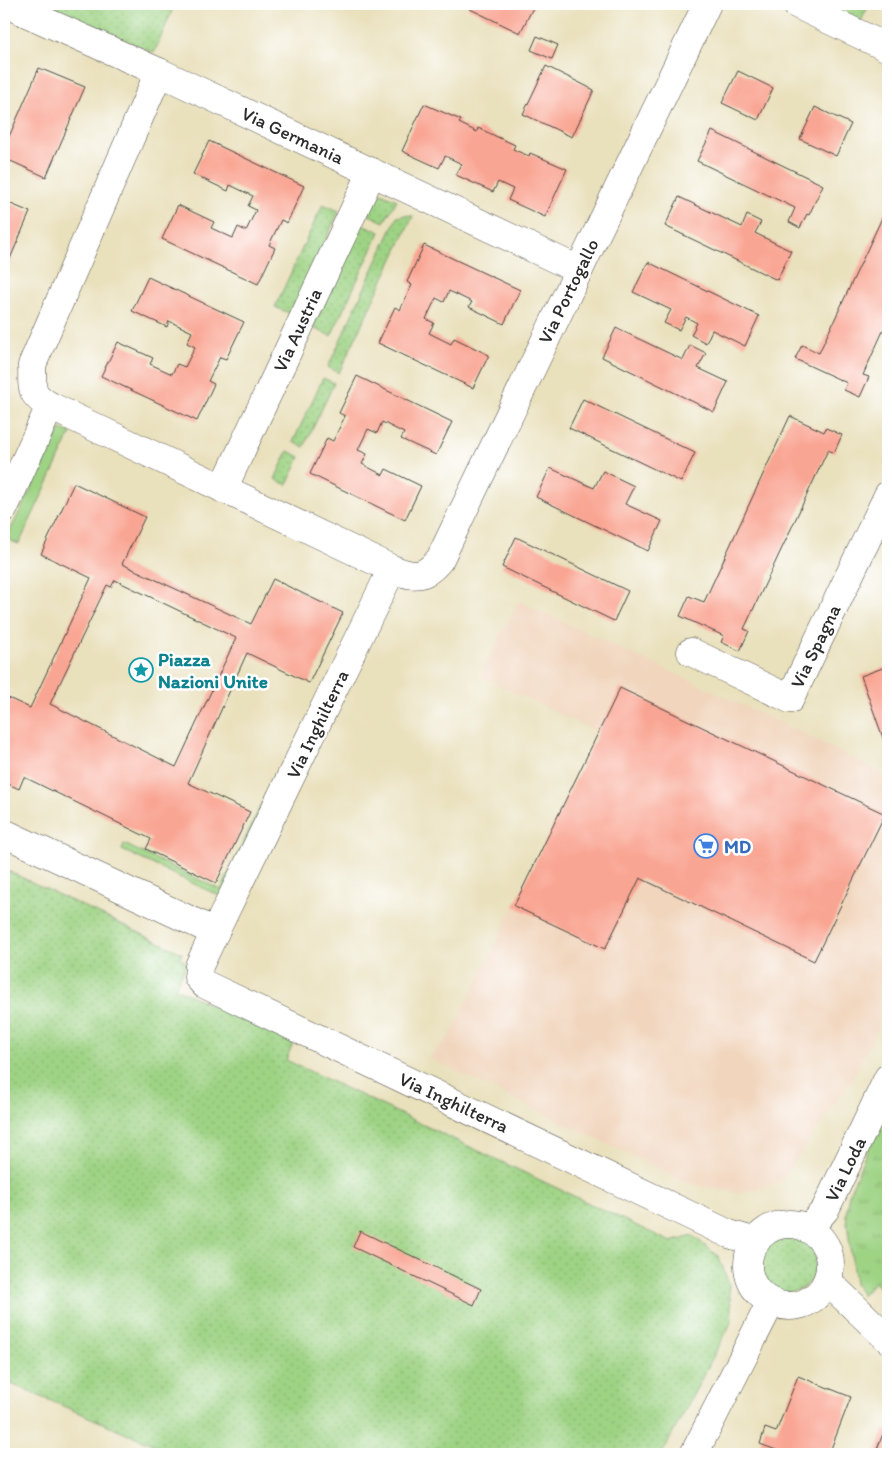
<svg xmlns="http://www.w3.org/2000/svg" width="892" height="1458" font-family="Itim,sans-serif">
	<defs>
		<pattern id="grass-dots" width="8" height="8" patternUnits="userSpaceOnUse" patternTransform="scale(1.25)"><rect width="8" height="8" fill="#9ed384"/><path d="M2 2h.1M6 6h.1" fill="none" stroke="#88b572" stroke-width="1.8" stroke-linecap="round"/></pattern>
		<pattern id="park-tufts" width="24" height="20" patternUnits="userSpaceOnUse" patternTransform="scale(1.25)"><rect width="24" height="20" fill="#9ed384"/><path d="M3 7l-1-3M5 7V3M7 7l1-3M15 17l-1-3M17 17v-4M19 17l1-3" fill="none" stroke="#88b572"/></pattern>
	</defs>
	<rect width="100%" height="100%" fill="#fff"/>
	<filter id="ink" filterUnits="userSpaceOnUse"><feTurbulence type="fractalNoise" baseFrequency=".02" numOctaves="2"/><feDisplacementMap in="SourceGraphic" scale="10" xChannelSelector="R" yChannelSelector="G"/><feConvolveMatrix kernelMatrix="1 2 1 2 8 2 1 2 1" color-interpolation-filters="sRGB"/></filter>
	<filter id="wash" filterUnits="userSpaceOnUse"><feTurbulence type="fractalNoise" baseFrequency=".0096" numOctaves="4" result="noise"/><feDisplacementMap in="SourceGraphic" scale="20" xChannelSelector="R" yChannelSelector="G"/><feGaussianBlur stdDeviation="1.12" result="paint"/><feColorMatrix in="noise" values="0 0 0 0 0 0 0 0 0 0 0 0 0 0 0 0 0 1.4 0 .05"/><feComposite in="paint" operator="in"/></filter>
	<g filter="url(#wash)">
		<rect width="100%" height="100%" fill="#e9e0bc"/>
		<path fill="#f1d5bd" d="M518,601L796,730L888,776V1009L854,1076L779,1184L738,1193L688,1183L429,1058L451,1035L598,732L480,676Z"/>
		<g fill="url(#grass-dots)" stroke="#647f58">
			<path d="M45,4H175L154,53Z"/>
			<path d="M825,4H856L867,9L861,21Z"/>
			<path d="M381,193L397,200L384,222L367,214L376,196Z"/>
			<path d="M323,204L339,211L291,314L275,307Z"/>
			<path d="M405,215L413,216L339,373L328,367L397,217Z"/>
			<path d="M362,224L380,232L331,336L313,328Z"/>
			<path d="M323,378L334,383L304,447L293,442Z"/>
			<path d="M288,451L300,457L287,485L275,479Z"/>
			<path d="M4,869L182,953L180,958L187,963L175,988L293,1043L286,1060L671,1242L693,1236L719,1257L729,1285L732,1321L662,1454H176L4,1381Z"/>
			<circle cx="788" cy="1264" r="28"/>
		</g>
		<path fill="url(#park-tufts)" stroke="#647f58" d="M885,1108L888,1109V1299L874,1282L862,1296L855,1284L846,1215L849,1194Z"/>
		<g fill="#9ed384" stroke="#647f58">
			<path d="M61,429L71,433L19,544L6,539Z"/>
			<path d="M266,794L271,797L224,898L122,850L124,844L221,890Z"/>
		</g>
		<g id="blocks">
			<g fill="#f9a593" fill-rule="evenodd">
				<path d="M470,4H535L520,33L468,8Z"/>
				<path d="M537,36L558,45L552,59L531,50Z"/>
				<path d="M546,66L594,90L572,137L523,114Z"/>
				<path d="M39,68L85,87L46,177L4,158V148Z"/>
				<path d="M738,71L773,88L758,120L722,103Z"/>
				<path d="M424,104L461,120L459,123L477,132L478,128L515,145L513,149L517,151L529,156L530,153L567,169L545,217L508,200L513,189L498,182L493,192L456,175L462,164L445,156L439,168L402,151Z"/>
				<path d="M815,107L851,124L836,156L800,139Z"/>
				<path d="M712,131L823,185L809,215L807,214L800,228L789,222L795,208L697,161Z"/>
				<path d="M209,141L304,186L287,223L281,220L269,245L275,248L258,284L162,239L178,205L214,222L211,228L233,238L238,227L246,231L256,210L248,206L253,196L230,185L228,191L193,174Z"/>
				<path d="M679,197L742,227L747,215L761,222L755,233L791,251L777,280L665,226Z"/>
				<path d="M4,201L30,212L4,273Z"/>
				<path d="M888,205V320L863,375L869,377L860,397L844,390L847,383L795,359L802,345L819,353Z"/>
				<path d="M424,245L520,290L504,324L469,307L472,302L449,291L444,302L436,298L426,319L434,323L429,333L451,344L454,338L489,355L473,388L378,343L395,307L400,310L412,285L407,282Z"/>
				<path d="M648,262L759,316L745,346L712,330L706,343L691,335L697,323L686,317L679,330L664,323L671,310L633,292Z"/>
				<path d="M148,277L244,322L226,359L220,357L208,381L214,384L197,421L101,376L118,342L153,358L150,364L172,374L177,364L185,367L195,347L187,343L192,332L169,321L167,327L132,311Z"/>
				<path d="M616,328L683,360L690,345L706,353L698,368L728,382L714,412L602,357Z"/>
				<path d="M357,376L452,422L436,455L401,439L404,433L382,422L377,433L368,429L358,450L367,454L362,464L383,475L386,469L421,486L405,520L310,474L327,438L333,441L345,416L339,413Z"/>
				<path d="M583,399L695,453L681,482L569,428Z"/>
				<path d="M790,416L824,432L826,428L842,435L834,453L828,450L744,629L749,631L740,651L721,642L724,636L680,616L689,596L704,602Z"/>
				<path d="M550,468L594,488L603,471L634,486L625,504L662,521L648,551L536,497Z"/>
				<path d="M74,483L145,517L122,564L251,624L273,579L343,613L309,683L247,653L188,783L250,812L216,883L146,849L151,839L24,777L19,789L4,782V696L30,708L91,578L41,554ZM115,580L236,638L176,767L50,704L107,585L111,587Z"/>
				<path d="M516,537L628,591L614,621L502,567Z"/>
				<path d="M888,666V752L861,676Z"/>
				<path d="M620,688L885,814L814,961L640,878L605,949L514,906Z"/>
				<path d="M360,1231L481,1289L474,1305L353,1247Z"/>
				<path d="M798,1376L851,1397L829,1454H787L760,1444L765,1428L776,1432Z"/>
				<path d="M885,1429L888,1430V1454H875Z"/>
			</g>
		</g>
	</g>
	<g filter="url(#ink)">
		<use href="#blocks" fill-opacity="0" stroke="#484641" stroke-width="1"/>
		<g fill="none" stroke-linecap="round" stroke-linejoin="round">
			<g stroke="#484641" stroke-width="29">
				<g id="street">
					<path d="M6,4L159,72L579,270"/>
					<path d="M796,4L888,48"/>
					<path d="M159,72L32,365C33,388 28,393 50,406L392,569C414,578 425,578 440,559L707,4"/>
					<path d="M223,489L372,172"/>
					<path d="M4,508L50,406"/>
					<path d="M392,569L215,932L199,966L198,977L204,984L729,1234L756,1242"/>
					<path d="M691,652L790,699L888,495"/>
					<path d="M4,833L215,932"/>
					<path d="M827,1281L888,1339"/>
				</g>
			</g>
			<g stroke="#484641" stroke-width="29">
				<g id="secondary">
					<circle cx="789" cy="1265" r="41"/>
					<path d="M808,1229L825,1210L888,1078"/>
					<path d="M694,1454L771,1302"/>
				</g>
			</g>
			<use href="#street" stroke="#fff" stroke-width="28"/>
			<use href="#secondary" stroke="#fff" stroke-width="28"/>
		</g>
	</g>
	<defs>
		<g id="sight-ring" transform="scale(1.25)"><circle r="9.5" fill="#fff" stroke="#0f9aa8" stroke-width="1.5"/><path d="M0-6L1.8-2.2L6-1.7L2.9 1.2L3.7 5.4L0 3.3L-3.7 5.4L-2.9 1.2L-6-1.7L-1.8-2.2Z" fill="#0f9aa8"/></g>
		<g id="supermarket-ring" transform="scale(1.25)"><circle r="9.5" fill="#fff" stroke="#3f7fe0" stroke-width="1.5"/><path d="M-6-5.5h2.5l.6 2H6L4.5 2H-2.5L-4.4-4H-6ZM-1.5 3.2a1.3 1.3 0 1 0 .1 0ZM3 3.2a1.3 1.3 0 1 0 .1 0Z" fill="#3f7fe0"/></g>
	</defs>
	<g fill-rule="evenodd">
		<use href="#sight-ring" x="141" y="670"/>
		<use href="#supermarket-ring" x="706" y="846"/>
	</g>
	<g text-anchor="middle" stroke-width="5" stroke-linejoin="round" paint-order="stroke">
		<g font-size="19" fill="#2b2b2b" stroke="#fff">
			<text transform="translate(293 135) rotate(25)" y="7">Via Germania</text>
			<text transform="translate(568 291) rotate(-64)" y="7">Via Portogallo</text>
			<text transform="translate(297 330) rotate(-65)" y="7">Via Austria</text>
			<text transform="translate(815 646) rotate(-64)" y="7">Via Spagna</text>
			<text transform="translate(317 724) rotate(-64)" y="7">Via Inghilterra</text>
			<text transform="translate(454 1102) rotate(25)" y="7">Via Inghilterra</text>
			<text transform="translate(845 1169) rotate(-64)" y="7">Via Loda</text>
		</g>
		<g font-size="19" font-weight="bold" fill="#0d838f" stroke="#fff" text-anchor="start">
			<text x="158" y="666">Piazza<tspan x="158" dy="22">Nazioni Unite</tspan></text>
		</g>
		<g font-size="19" font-weight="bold" fill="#366cbe" stroke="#fff" text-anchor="start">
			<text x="724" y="853">MD</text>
		</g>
	</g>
	<rect width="892" height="1458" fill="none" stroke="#fff" stroke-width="20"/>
</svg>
